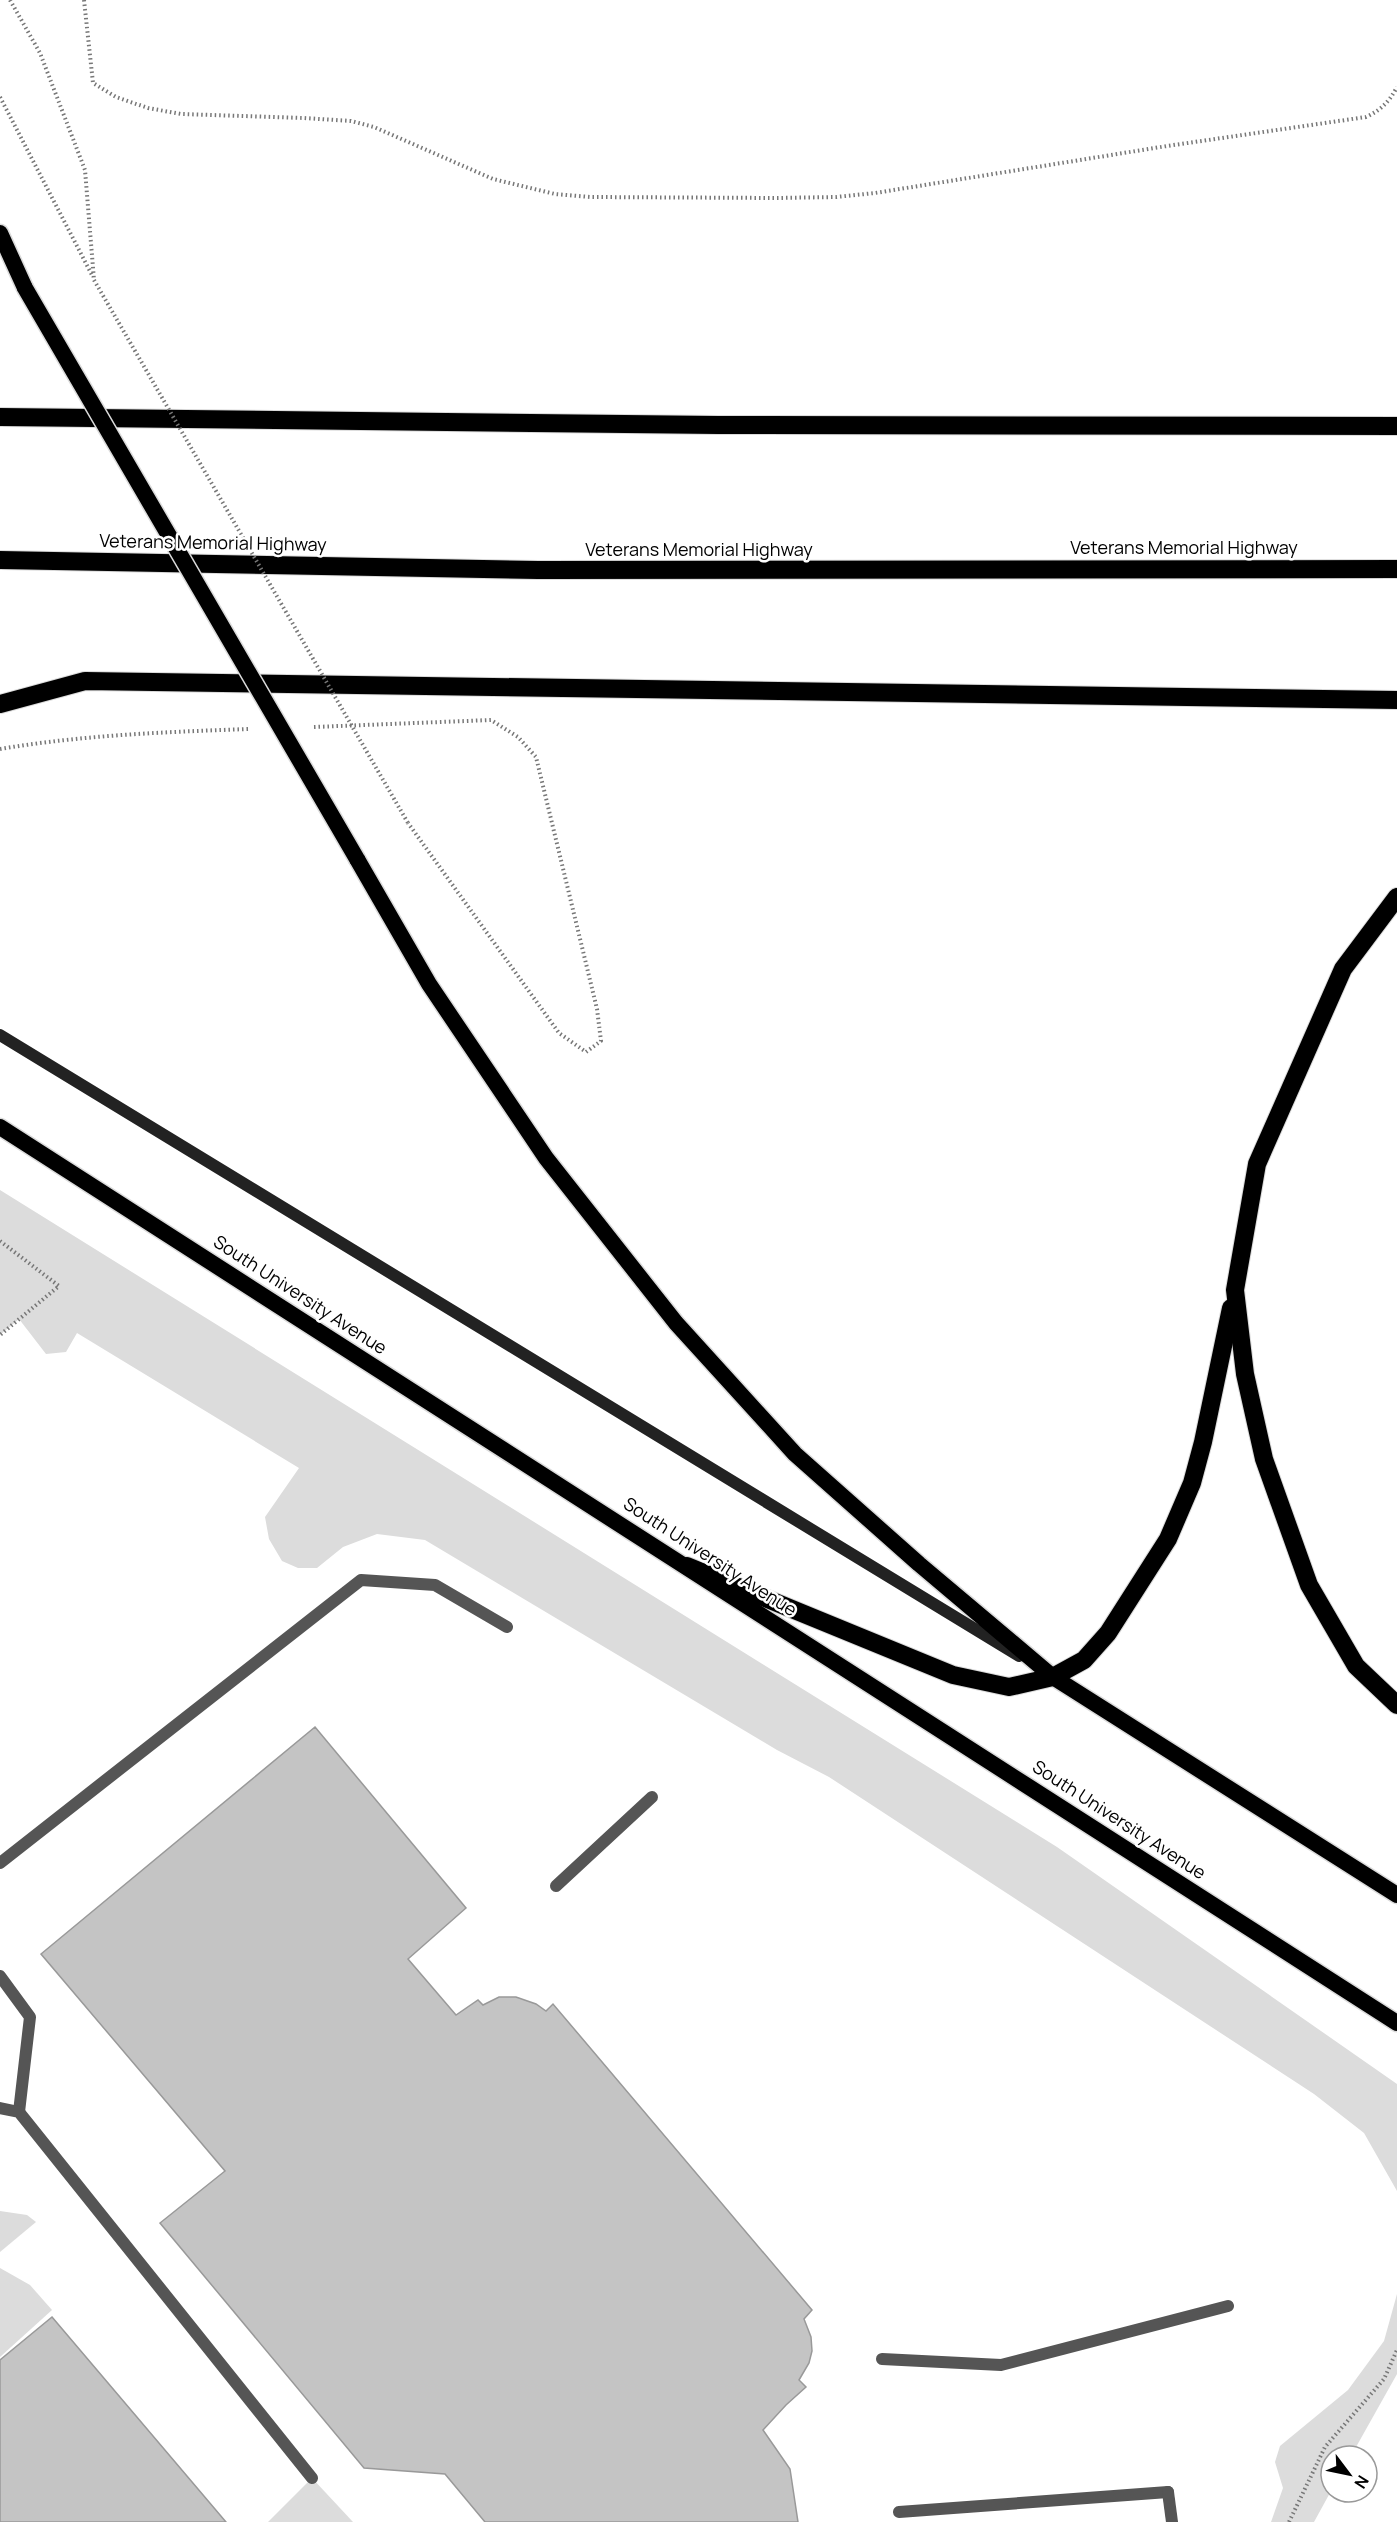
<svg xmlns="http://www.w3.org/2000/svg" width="1397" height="2522" font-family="Manrope,sans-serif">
	<rect width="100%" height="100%" fill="#fff"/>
	<g fill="#dcdcdc">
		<path d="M0,1190L1057,1847L1397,2084V2191L1364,2133L1314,2094L829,1777L777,1750L425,1540L377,1534L343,1547L317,1568H298L282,1561L269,1539L265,1517L299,1468L77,1333L66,1352L46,1354L19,1319L0,1335Z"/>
		<path d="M0,2211L27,2215L36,2222L0,2252Z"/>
		<path d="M0,2268L30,2285L52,2310L0,2357Z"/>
		<path d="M1397,2294V2374L1351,2456H1331V2491L1314,2522H1271L1283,2488L1275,2462L1280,2446L1348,2390L1384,2341Z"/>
		<path d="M312,2478L353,2522H268Z"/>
	</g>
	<g fill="#c4c4c4" stroke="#999" stroke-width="1.5">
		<path d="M315,1727L466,1908L408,1959L456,2015L478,2000L483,2005L499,1997H516L536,2004L546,2011L553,2004L812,2310L804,2319L811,2337L812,2351L809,2363L799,2380L806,2387L786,2405L763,2430L790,2469L798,2522H485L445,2474L364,2468L160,2223L225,2171L41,1954Z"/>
		<path d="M52,2317L226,2522H0V2360Z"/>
	</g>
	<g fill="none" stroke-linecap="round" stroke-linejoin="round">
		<g stroke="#dbdbdb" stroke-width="19">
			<g id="trunk">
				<path d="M0,233L25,288"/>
				<path d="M357,859L429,984L546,1158L676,1323L795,1454L919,1564L1053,1677L1397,1895"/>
				<path d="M0,1127L1397,2023"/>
			</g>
		</g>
		<g stroke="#dbdbdb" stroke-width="20">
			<g id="motorway">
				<path d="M0,417L718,425L1397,426"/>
				<path d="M0,560L538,570L1397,569"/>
				<path d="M0,704L85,681L1397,700"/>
				<path d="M1397,897L1343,969L1257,1164L1235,1290L1245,1374L1264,1459L1309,1585L1356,1666L1397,1705"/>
				<path d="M687,1566L953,1675L1009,1687L1053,1677L1084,1660L1108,1633L1168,1539L1192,1483L1203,1442L1231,1308"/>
			</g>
		</g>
		<g stroke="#777" stroke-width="4" stroke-dasharray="1.5 3" stroke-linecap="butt">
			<path d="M10,0L40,53L85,170L94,280"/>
			<path d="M84,0L93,83L116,97L148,108L181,114L304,118L351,121L374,127L493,179L555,194L590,197L776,198L836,197L875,193L1167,146L1366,117C1381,110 1389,102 1397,87"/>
			<path d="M0,97L93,277"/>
			<path d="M314,727L491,720L518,737L536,757L597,1009L601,1041L586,1052L559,1033L408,823"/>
			<path d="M0,749C83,735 165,732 249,729"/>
			<path d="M0,1241L59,1286L0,1335"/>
			<path d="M1289,2522L1325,2447L1384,2379L1397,2350"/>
		</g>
		<g stroke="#555" stroke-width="12">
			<path d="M0,1863L361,1580L435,1585L507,1627"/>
			<path d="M556,1886L652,1797"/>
			<path d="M0,1976L30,2017L19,2112"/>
			<path d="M0,2108L19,2112L312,2478"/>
			<path d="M882,2359L1001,2365L1228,2306"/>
			<path d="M899,2512L1168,2492"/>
		</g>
		<path stroke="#555" stroke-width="12" d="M1168,2492L1172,2522"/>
		<path stroke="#222" stroke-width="12" d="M0,1035L1019,1656"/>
		<use href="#trunk" stroke="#000" stroke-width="16"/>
		<use href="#motorway" stroke="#000" stroke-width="18"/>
		<g stroke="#dbdbdb" stroke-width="19" stroke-linecap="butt">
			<path id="trunk-bridge" d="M25,288L357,859"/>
		</g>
		<path stroke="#777" stroke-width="4" stroke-dasharray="1.5 3" stroke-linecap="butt" d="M94,280L408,823"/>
		<use href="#trunk-bridge" stroke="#000" stroke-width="16"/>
	</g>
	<g text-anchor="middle" stroke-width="5" stroke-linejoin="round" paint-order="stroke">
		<g font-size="18" fill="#000" stroke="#fff">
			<text transform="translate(213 543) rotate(1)" y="6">Veterans Memorial Highway</text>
			<text x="1184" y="554">Veterans Memorial Highway</text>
			<text x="699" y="556">Veterans Memorial Highway</text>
			<text transform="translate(300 1295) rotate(33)" y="6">South University Avenue</text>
			<text transform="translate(710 1557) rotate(33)" y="6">South University Avenue</text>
			<text transform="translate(1119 1820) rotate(33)" y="6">South University Avenue</text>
		</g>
	</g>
	<g transform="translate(1349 2474) rotate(122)"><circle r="28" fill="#ffffff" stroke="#999999" stroke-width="1.5"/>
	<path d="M0-4.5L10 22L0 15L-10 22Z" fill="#000000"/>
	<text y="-9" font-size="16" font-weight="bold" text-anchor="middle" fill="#000000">N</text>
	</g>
</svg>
